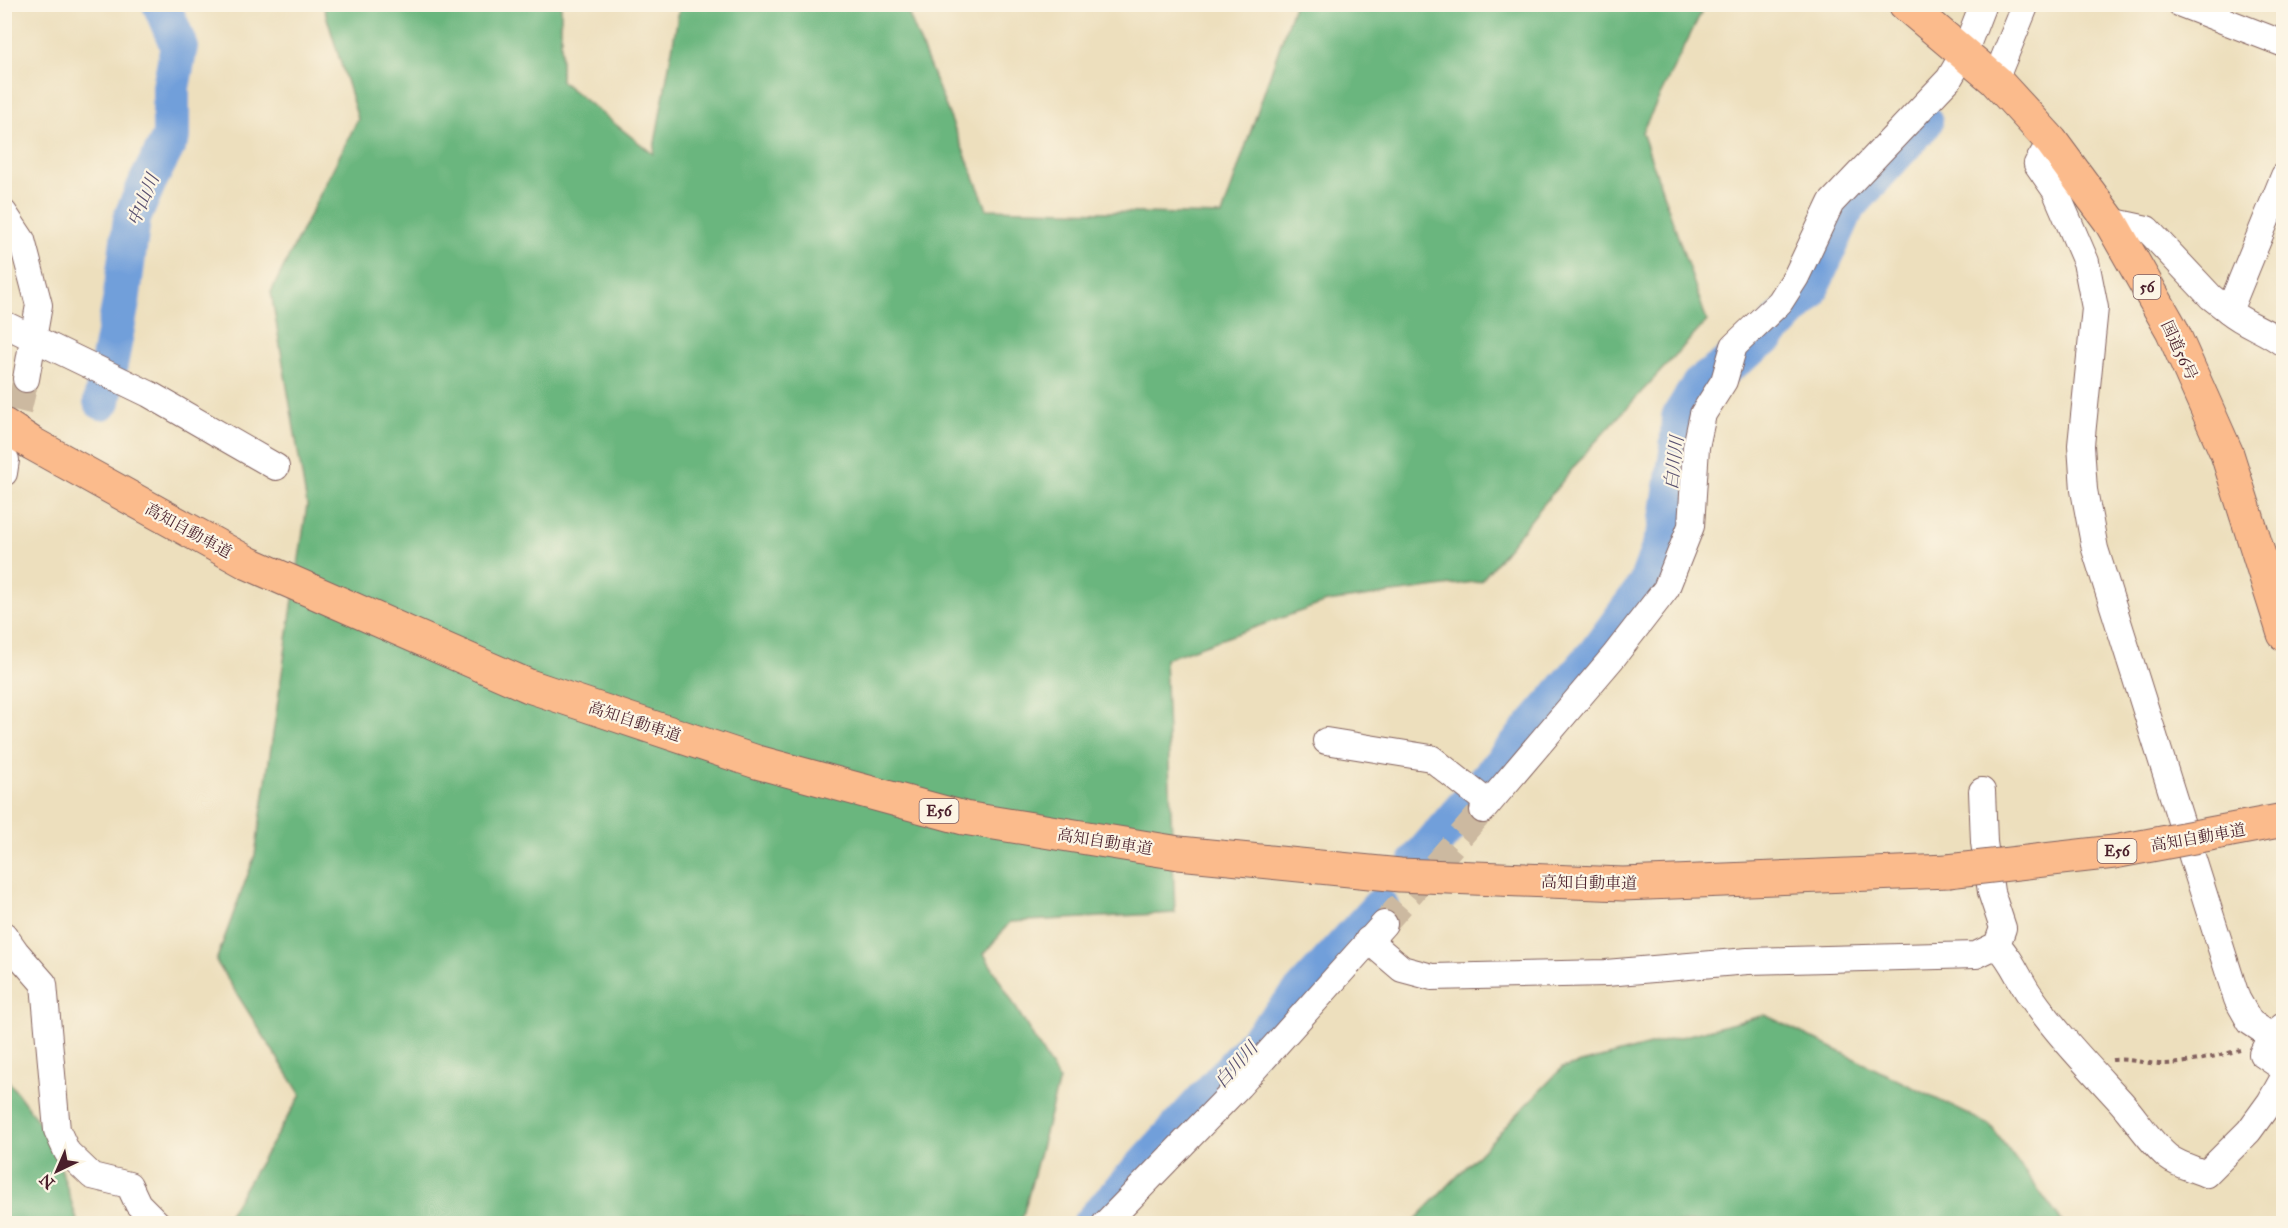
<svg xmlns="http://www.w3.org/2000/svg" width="2288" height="1228" font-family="'IM FELL Great Primer','Noto Serif JP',serif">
	<rect width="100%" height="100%" fill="#fcf5e5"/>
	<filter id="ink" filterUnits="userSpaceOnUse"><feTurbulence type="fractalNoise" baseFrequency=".0167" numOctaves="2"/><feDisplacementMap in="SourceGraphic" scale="12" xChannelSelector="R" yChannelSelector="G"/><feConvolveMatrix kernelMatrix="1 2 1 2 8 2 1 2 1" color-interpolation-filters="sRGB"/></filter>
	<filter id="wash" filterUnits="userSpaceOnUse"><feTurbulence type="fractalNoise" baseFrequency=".008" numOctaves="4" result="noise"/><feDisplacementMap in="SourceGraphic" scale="24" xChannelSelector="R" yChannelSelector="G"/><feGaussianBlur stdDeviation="1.35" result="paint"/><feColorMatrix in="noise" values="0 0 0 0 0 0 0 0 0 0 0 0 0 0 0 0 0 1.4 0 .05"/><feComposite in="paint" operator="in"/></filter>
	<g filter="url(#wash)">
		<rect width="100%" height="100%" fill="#eddfbd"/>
		<g fill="#6bb67e" stroke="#5a6a54" stroke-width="1.5">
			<path d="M323,5H561V81L653,154L680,5H905L987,209L1222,215L1294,5H1698L1701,13L1642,132L1707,321L1587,451L1481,581L1327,602L1165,659L1175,913L1010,922L984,954L1059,1080L1021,1223H233L226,1219L301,1095L216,961L255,855L307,505L271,292L358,119Z"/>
			<path d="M1765,1015L1990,1125L2063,1223H1412L1562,1068Z"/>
			<path d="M4,1075L52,1140L78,1223H5Z"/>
		</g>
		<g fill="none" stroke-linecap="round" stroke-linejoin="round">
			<g stroke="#719fda" stroke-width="38">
				<path d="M102,401L121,302L132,218L148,181L171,137V87L179,46L161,4"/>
				<path d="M1418,861L1596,654L1646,586L1666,532L1678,453L1680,417L1700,385L1767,336L1808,293L1846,208L1924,122"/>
				<path d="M1091,1224L1380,907"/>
			</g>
		</g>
	</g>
	<g filter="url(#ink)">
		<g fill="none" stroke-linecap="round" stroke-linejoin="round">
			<g stroke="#ccb9a0" stroke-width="26" stroke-dasharray="26 13" stroke-linecap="butt">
				<path d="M9,449L26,379"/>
				<path d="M1384,924L1483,810"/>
			</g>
			<g stroke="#83625e" stroke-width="28">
				<g id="minor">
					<path d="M2181,4L2284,44"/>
					<path d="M1995,80L2026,4"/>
					<path d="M2051,141L2037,164L2055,190L2086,262L2095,308L2081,445L2084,490L2095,549L2237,999L2250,1022L2271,1036"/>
					<path d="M4,213L22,240L39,305L26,379"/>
					<path d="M2110,221L2147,229L2211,297L2229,311L2284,176"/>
					<path d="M2229,311C2246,325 2266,330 2284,344"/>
					<path d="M4,324L149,394L276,467"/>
					<path d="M4,473L6,460"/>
					<path d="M1326,741L1431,758L1488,803"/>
					<path d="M1483,810L1614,656L1666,589L1691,526L1696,447L1703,414L1724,381L1734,346L1780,302L1796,277L1831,203L1949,79L1964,53L1983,4"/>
					<path d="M4,935L16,952L44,984L57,1130L67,1152L92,1176L129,1185L138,1204L158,1224"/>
					<path d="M1368,940L1402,969L1432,977L1606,973L1748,961L1976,955L1997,945L2003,928L1991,892L1984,842L1982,791"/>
					<path d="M1997,945C2013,960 2019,981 2032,998C2058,1035 2091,1069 2121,1102C2137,1120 2149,1141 2168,1157C2178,1165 2194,1169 2206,1174L2249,1131L2270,1102L2284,1077"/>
					<path d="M2283,1026L2271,1036L2262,1054L2284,1069"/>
					<path d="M1105,1224L1239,1086L1384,924"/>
				</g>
			</g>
			<g stroke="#83625e" stroke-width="35">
				<g id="highway">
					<path d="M1905,4L1995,80L2051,141L2110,221L2172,330L2227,454L2284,634"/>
					<path d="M4,425L33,444L248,563L529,686L757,762L964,818L1179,853L1400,875L1623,884L1948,871"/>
				</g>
			</g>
			<path stroke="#83625e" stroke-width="4" stroke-dasharray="4.5 4.5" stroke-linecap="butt" d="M2112,1060C2129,1058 2145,1064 2163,1064C2188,1064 2216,1056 2240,1050"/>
			<use href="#minor" stroke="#fff" stroke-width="26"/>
			<use href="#highway" stroke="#fbbb8c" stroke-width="33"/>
			<g stroke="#83625e" stroke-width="35" stroke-linecap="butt">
				<path id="highway-bridge" d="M1948,871L2114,852L2284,820"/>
			</g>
			<use href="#highway-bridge" stroke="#fbbb8c" stroke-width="33"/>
		</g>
	</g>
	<g text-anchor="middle" stroke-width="4.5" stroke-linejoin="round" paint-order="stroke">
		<g fill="#fcf5e5" stroke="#7f5f63" stroke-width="1.5">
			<rect x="2133.5" y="275" width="27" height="24" rx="4.5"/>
			<rect x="919.5" y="799" width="39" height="24" rx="4.5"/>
			<rect x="2097.5" y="839" width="39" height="24" rx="4.5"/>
		</g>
		<g font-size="15" font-weight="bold" fill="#4a1f2b">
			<text x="2147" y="292">56</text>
			<text x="939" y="816">E56</text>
			<text x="2117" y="856">E56</text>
		</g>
		<g font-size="16" fill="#4a1f2b" stroke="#fcf5e5">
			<text transform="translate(2180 350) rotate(65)" y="6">国道56号</text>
			<text transform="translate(189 530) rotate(29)" y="6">高知自動車道</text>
			<text transform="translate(635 721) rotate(18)" y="6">高知自動車道</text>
			<text transform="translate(2198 837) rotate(-10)" y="6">高知自動車道</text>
			<text transform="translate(1105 841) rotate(9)" y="6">高知自動車道</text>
			<text transform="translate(1589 882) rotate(1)" y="6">高知自動車道</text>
		</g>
		<g font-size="18" font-style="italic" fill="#5a5271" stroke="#fcf5e5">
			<text transform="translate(143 200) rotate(-67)" y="6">中山川</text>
			<text transform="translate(1674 463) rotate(-83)" y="6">白川川</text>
			<text transform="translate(1236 1065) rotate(-48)" y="6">白川川</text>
		</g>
	</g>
	<rect width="2288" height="1228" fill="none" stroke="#fcf5e5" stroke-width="24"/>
	<g transform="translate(57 1171) rotate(224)" stroke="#fcf5e5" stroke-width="4.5" paint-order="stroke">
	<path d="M0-4.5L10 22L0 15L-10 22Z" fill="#4a1f2b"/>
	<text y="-9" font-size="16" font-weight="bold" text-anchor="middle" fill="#4a1f2b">N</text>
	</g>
</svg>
